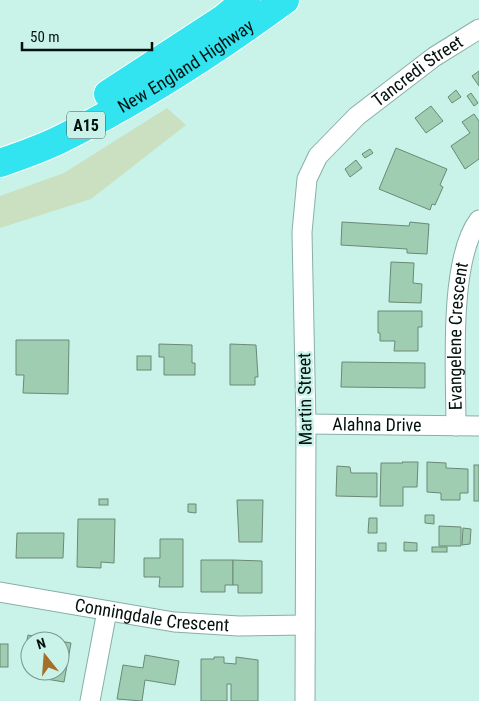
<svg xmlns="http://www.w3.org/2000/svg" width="479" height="701" font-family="'Roboto Condensed',sans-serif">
	<rect width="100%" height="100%" fill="#c9f3e9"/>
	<path fill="#cbe0c1" d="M167,108L186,125L91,199L0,228V196L64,173Z"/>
	<g fill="#9fcdb1" stroke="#6a8976">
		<path d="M479,71V86L472,76Z"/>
		<path d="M456,90L461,97L452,103L448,97Z"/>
		<path d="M471,93L478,103L474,106L467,96Z"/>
		<path d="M431,106L443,121L426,133L415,118Z"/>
		<path d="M474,114L479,121V159L465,169L451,146L470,133L462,122Z"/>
		<path d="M396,148L447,169L440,185L443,187L435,205L432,204L430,210L379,189Z"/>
		<path d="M370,149L373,153L365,158L362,154Z"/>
		<path d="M356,160L362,168L350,177L345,169Z"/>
		<path d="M342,222L409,226L410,222L429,224L427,254L407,253V249L341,245Z"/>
		<path d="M391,262L414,263L413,283L422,284L421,303L389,302Z"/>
		<path d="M378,311H422V327H418V351H394L395,341H380V333H378Z"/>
		<path d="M16,340H69L68,394L23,393L24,375H16Z"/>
		<path d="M159,344L192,345V363H195V375H164V357H159Z"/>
		<path d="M230,344L256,345L258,377H255V385H230Z"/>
		<rect x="137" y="356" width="14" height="14"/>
		<path d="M342,362L425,363V388L341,387Z"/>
		<path d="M402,462H418L417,487H403V506H380L381,463H403Z"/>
		<path d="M427,462L446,463V468L468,469V493H460V500H441V493L427,492Z"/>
		<rect x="474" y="465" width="5" height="36"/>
		<path d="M337,466L350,467L351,473H377V497L336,496Z"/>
		<rect x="99" y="499" width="9" height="6"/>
		<path d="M237,500H263L262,542H239Z"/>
		<path d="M188,504H196V513L188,512Z"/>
		<path d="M425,515H434V524L425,523Z"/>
		<path d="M369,518H377V533H368Z"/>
		<path d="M78,519H115L114,563L101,562V568L77,567Z"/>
		<path d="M439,526L461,527V546H439Z"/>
		<path d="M463,528L471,529L470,544L462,545Z"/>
		<path d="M17,533H64L63,558H16Z"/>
		<path d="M160,539H183V587H159L160,577H144V558H160Z"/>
		<path d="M404,542L417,543V551H404Z"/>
		<rect x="378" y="543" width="8" height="8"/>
		<rect x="432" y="547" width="15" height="5"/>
		<path d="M201,560H233V585H225V592H201Z"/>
		<path d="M233,560L262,561V593H238V585H233Z"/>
		<path d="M28,635L71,643L64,682L40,678L41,671H60V641H30V661L23,660Z"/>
		<rect x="0" y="644" width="8" height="23"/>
		<path d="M145,655L179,661L175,685L145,680L142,701L117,699L123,665L143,668Z"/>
		<path d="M214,657H224V663L236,664V657L258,660V701H231V684H227V701H201V659H214Z"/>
	</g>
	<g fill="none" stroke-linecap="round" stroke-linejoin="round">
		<g stroke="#87afa6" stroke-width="21">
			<g id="minor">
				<path id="s1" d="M306,424L479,426"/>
				<path id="s2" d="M456,426C456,375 448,260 479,220"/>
				<path id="s3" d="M0,592L174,622L239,626L305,625"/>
				<path d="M90,701L107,611"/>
				<path id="s4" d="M305,701L306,424L302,232L307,179L318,156L357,116L434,57L479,29"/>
			</g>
		</g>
		<g stroke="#fff" stroke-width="30">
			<g id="highway">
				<path d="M108,94L223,19L246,0"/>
				<path id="s5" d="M0,163C20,156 41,149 61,139C140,100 214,52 285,0"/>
			</g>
		</g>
		<use href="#minor" stroke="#fff" stroke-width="19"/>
		<use href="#highway" stroke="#31e4ef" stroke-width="28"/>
	</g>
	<g text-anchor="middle" stroke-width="5" stroke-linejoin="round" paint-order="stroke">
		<rect fill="#c9f3e9" stroke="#3f5650" stroke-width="1" x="67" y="111.5" width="38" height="27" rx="4"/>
		<g font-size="16" font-weight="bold" fill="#04120f">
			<text x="86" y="131">A15</text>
		</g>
		<g font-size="18" fill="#04120f" stroke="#c9f3e9">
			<text dy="6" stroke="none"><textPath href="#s5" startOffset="210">New England Highway</textPath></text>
			<text dy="6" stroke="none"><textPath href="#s4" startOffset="679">Tancredi Street</textPath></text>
			<text dy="6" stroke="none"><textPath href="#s2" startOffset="90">Evangelene Crescent</textPath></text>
			<text transform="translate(305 399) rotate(-91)" y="6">Martin Street</text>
			<text dy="6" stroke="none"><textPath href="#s1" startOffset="71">Alahna Drive</textPath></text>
			<text dy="6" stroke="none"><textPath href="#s3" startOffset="154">Conningdale Crescent</textPath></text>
		</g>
	</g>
	<g transform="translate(45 656) rotate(343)"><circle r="24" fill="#c9f3e9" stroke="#7a9992"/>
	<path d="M0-4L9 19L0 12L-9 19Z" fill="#a56f29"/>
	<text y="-8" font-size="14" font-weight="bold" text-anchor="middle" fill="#04120f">N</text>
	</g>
	<path d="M22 42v8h130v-8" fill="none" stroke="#04120f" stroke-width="2.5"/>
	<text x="30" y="42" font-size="15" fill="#04120f" stroke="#c9f3e9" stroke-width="4" paint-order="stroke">50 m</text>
</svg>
